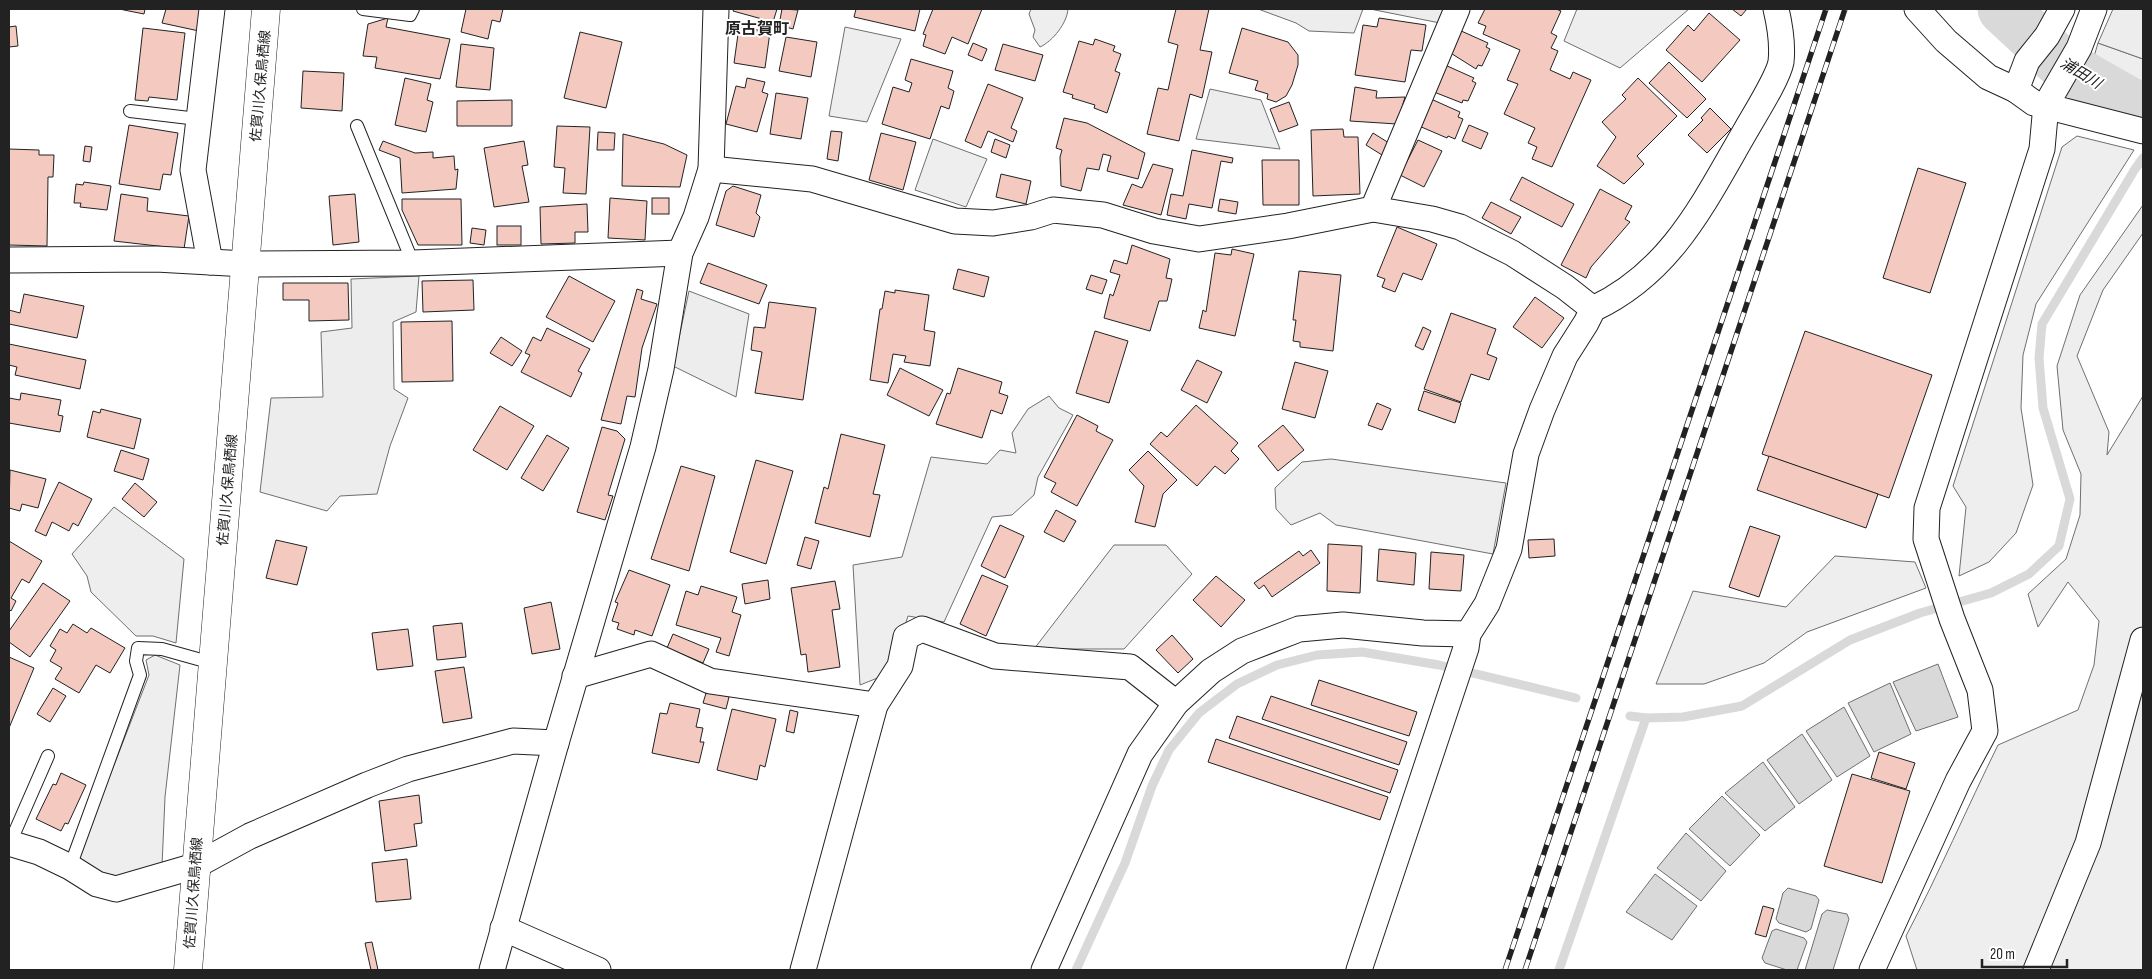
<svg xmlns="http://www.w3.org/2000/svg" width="2152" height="979" font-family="'Sofia Sans Condensed','Noto Sans JP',sans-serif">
	<rect width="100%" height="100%" fill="#fff"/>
	<g fill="#eee" stroke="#6f6f6f">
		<path d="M1031,9H1068C1067,23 1053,41 1040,47L1033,37L1035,30L1029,14Z"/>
		<path d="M1577,9H1689L1620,68L1564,41Z"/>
		<path d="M845,27L901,39L867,122L829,116Z"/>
		<path d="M2098,43L2143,59V84L2093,60Z"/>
		<path d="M2077,136L2134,150L2036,304L2023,355L2021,408L2033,485L2016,533L1989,562L1959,576L1966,507L1953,486L2062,147Z"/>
		<path d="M933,139L987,159L966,207L915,190Z"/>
		<path d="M2143,205V233L2103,290L2077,356L2109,432L2107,455L2143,396V970H1917L1906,936C1939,873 1967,808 1998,745L2078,710L2094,665L2099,621L2068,582L2038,627L2028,594L2066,559L2080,515L2081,474L2063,430L2057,366L2080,295Z"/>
		<path d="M1049,396L1059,408L1073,415L1038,477L1034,495L1012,515L992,517L944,622L908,616L890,673L860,685L853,565L902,557L931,457L987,464L1000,450L1016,453L1012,433L1028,409Z"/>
		<path d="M1331,459L1506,483L1493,554L1336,525L1320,513L1291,525L1276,509L1275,488L1302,462Z"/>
		<path d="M114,507L184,559L176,643L153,636H136L91,592L87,576L72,554Z"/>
		<path d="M1114,545H1166L1192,574L1124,649H1034Z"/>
		<path d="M1835,556L1915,562L1926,588L1807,632L1764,663L1704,684H1656L1693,591L1786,607Z"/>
		<path d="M155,655L180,665L165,797L162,866L123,877L102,873L76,863L149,675L146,660Z"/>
	</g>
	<g fill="#ededed" stroke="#6f6f6f">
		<path d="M1258,9H1363L1354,33L1309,31L1296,23Z"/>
		<path d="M1370,9H1449L1445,24Z"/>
		<path d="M2113,9H2143V59L2098,43Z"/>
		<path d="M1210,89L1261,100L1280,149L1196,139Z"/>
		<path d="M419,276L416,312L393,322L394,389L408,398L390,446L377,494L340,496L327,511L260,492L271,398L323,397L321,332L352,328L351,279Z"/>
		<path d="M689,291L749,314L736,397L673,366Z"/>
	</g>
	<g fill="#d9d9d9" stroke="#6f6f6f">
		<path d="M1938,664L1958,717L1916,731L1893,682Z"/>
		<path d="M1890,683L1911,734L1874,752L1848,703Z"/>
		<path d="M1844,707L1870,756L1837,777L1806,731Z"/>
		<path d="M1802,734L1832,780L1799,804L1767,760Z"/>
		<path d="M1763,762L1795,807L1765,831L1725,793Z"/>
		<path d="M1722,796L1760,835L1730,866L1689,829Z"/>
		<path d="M1686,833L1726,871L1701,901L1657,868Z"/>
		<path d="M1655,874L1697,906L1672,940L1626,912Z"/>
		<path d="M1788,888L1816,896L1819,900L1811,929L1806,932L1779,923L1776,919L1783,893Z"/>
		<path d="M1827,910L1847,914L1849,919L1833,970H1805L1822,914Z"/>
		<path d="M1776,929L1804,938L1807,942L1797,970H1787L1765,963L1762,958L1772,931Z"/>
	</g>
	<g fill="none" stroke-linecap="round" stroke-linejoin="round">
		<g stroke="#d9d9d9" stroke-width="9">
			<path d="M1630,716L1646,718L1683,717L1742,706L1850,640L1920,613L1991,593L2029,574L2059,546L2070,499L2043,408L2039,358L2042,324L2135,169L2143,158"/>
			<path d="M1076,970L1125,863L1152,786L1169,750L1199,713L1237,684L1277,665L1317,655L1362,652L1439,665L1576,698"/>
			<path d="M1559,970L1646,718"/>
		</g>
		<path stroke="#d9d9d9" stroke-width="51" d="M2003,9L2063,65L2128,102L2143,108"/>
	</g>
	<g fill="#f3c9c0" stroke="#222">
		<path d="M119,9H145L144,14Z"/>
		<path d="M166,9H202L199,31L162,23Z"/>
		<path d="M466,9H503L500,22L492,20L488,39L461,32Z"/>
		<path d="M734,9H777L773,22L733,11Z"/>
		<path d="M782,9L798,10L793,29L779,25Z"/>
		<path d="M856,9H920L915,31L854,17Z"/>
		<path d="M933,9H982L968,44L952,37L945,54L923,46L926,35L923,34Z"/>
		<path d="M1176,9H1209L1200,50L1212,52L1202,98L1190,94L1179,141L1147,134L1158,88L1168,90L1178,45L1168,42Z"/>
		<path d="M1485,9H1556L1561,11L1551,33L1557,36L1551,48L1558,51L1550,70L1570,79L1573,72L1591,80L1552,167L1532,159L1537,147L1528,143L1535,128L1504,114L1518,84L1507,80L1520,50L1483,34L1486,26L1478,23Z"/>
		<path d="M1732,9H1747L1741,16Z"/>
		<path d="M1709,13L1740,40L1702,82L1666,50L1688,25L1694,31Z"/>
		<path d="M388,18L386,27L450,39L440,79L375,68L377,57L363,56L368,24Z"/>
		<path d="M1379,18L1426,25L1422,51L1411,50L1405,82L1355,75L1363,25L1377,27Z"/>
		<path d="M16,26L18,46L9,47V27Z"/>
		<path d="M739,27L770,32L765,68L734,63Z"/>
		<path d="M143,28L185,33L177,100L149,97L148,101L135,100Z"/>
		<path d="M1242,28L1288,42L1298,55V65L1292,85L1286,96L1276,102L1267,99L1268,94L1255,90L1258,81L1229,73Z"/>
		<path d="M1459,30L1488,43L1486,47L1490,49L1482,66L1478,65L1476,69L1449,52Z"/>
		<path d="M580,32L622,42L606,108L564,98Z"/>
		<path d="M786,37L817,42L811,77L779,71Z"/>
		<path d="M1095,39L1115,46L1113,51L1121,54L1115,71L1120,73L1107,113L1094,108L1095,105L1072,98L1073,95L1063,92L1079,41L1093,45Z"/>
		<path d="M973,43L987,49L982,61L968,55Z"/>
		<path d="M461,44L494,48L490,90L456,87Z"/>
		<path d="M1003,44L1043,55L1035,81L995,70Z"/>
		<path d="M911,59L953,71L948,88L954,91L949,109L941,106L930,139L882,124L893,87L909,92L912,83L905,80Z"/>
		<path d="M1669,62L1706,99L1687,118L1649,83Z"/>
		<path d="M1445,65L1474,78L1472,81L1476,83L1468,101L1463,100L1462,103L1434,92Z"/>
		<path d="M303,71L344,73L342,111L301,108Z"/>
		<path d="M405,78L431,84L427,100L433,102L426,132L395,125Z"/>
		<path d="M747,78L765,82L762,92L768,94L757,132L726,124L736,86L745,88Z"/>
		<path d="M1638,78L1677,116L1637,156L1644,164L1624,184L1597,166L1616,137L1602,122L1626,99L1622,95Z"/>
		<path d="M988,84L1023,98L1011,128L1017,131L1013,142L988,131L981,148L965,141Z"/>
		<path d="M1355,87L1377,91L1376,98L1405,97L1397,124L1350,121Z"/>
		<path d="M776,93L808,98L801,139L770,134Z"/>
		<path d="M1431,99L1460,112L1458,117L1463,119L1455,139L1448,136L1447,138L1419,126Z"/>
		<path d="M512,100V126H457V101Z"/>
		<path d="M1289,102L1298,125L1279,132L1270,109Z"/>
		<path d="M1710,108L1731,129L1707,153L1688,135L1703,120L1701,118Z"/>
		<path d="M1064,118L1087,123L1145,153L1138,179L1107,171L1111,156L1103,154L1099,170L1087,168L1081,191L1061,186L1060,157L1062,150L1056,148Z"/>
		<path d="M129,125L178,133L171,175L163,174L160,190L119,184Z"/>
		<path d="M1469,125L1488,133L1481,149L1462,141Z"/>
		<path d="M557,126L590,127L586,194L563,193L565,168L554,167Z"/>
		<path d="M1343,129L1344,137H1358L1360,194L1313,196L1311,130Z"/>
		<path d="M831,131L842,132L838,161L827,159Z"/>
		<path d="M598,132L615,133L614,150H597Z"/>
		<path d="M881,133L916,142L903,190L869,180Z"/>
		<path d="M1373,133L1389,143L1382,155L1366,145Z"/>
		<path d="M623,134L664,144L687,155L680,187L622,186Z"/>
		<path d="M995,139L1010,145L1006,158L991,152Z"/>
		<path d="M1418,140L1442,151L1424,187L1400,175Z"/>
		<path d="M383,141L415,153L433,152V158L454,156L455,170L458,169L456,189L402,193L400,158L379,150Z"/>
		<path d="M524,141L528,165L522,166L529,202L494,207L484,148Z"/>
		<path d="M85,146L92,147L90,162L83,161Z"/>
		<path d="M9,149L39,150V155H54L53,177H48L47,246L9,245Z"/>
		<path d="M1192,150L1233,158L1232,163L1221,161L1212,208L1189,204L1186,219L1167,215L1171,194L1183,196Z"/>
		<path d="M1262,160H1299V205H1263Z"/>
		<path d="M1153,164L1173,169L1161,215L1123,205L1132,184L1142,188Z"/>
		<path d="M1918,168L1966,183L1930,293L1883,278Z"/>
		<path d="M1001,174L1031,181L1026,204L996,197Z"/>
		<path d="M1522,177L1574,204L1562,227L1510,200Z"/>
		<path d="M84,182L111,186L107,210L80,207L81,203H74L76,184L83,185Z"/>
		<path d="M733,186L761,195L756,213L760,217L754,237L716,225L726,191Z"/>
		<path d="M1600,189L1632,206L1625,219L1630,222L1591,267L1586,278L1561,265Z"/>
		<path d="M121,194L148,198L147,211L189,216L184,249L114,241Z"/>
		<path d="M355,194L359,242L333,245L329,196Z"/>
		<path d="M610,198L647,201L645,240L608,238Z"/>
		<rect x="652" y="198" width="17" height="16"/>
		<path d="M402,199H461L462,245H418L402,210Z"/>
		<path d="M1220,199L1238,202L1236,214L1218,211Z"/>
		<path d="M1491,202L1521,217L1511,234L1482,218Z"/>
		<path d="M587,204L588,232H575V243L541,244L540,207Z"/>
		<rect x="497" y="226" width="24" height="19"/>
		<path d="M1397,227L1437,244L1422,280L1403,273L1395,292L1382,287L1385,279L1377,276Z"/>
		<path d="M472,228L486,230L484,245L470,243Z"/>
		<path d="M1132,245L1170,259L1166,278L1172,279L1167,301H1159L1150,331L1104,318L1110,294L1113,296L1120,275L1110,272L1114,260L1127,264Z"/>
		<path d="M1232,249L1254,254L1235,336L1199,328L1203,310L1206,312L1215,253L1231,255Z"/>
		<path d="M708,263L767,285L759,304L700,283Z"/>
		<path d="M958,269L989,277L984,297L953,289Z"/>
		<path d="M1299,271L1341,275L1333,351L1300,347V342L1293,341L1296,320H1293Z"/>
		<path d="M1091,275L1107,280L1102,294L1086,289Z"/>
		<path d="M569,276L615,301L593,342L546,317Z"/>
		<path d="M473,280L474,310L423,312L422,281Z"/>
		<path d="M283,283H348L349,320L309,321V300H283Z"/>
		<path d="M637,289L643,291L641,299L657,304L642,348L635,397L627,396L621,424L601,420Z"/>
		<path d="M895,290L929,295L924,330L935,332L930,366L904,362L906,356L893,354L888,383L870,380L880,309H882L885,291L895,293Z"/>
		<path d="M24,294L84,306L77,338L9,324V310L20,313Z"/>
		<path d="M1535,297L1564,318L1542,348L1513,327Z"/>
		<path d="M769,302L816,308L803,400L755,393L762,352L751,350L754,327L765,328Z"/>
		<path d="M1451,313L1496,329L1487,354L1497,358L1489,380L1471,374L1461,402L1424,389Z"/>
		<path d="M452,321L453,381L402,382L401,322Z"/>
		<path d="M1423,327L1431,331L1423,350L1415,346Z"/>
		<path d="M547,328L590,349L578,371L582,373L571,397L521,372L530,355L525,353L533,337L541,341Z"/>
		<path d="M1095,331L1128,341L1109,403L1076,393Z"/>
		<path d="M1805,331L1932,375L1889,498L1762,454Z"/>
		<path d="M501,337L522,351L512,366L490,353Z"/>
		<path d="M9,344L86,360L80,389L15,375L17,367L9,365Z"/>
		<path d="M1197,360L1222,372L1207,403L1181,390Z"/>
		<path d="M1295,362L1328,371L1315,418L1282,409Z"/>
		<path d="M900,368L943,390L929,416L887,395Z"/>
		<path d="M958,368L1002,382L999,393L1008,396L1002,414L991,410L982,438L936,424L947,393L950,394Z"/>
		<path d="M1424,391L1461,403L1455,423L1418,410Z"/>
		<path d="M21,393L61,400L58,415L63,416L60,432L9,423V398L20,400Z"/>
		<path d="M1377,403L1391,409L1382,430L1368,425Z"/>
		<path d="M1196,405L1238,443L1231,451L1239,459L1225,474L1215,466L1197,486L1150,444L1161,432L1167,437Z"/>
		<path d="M500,406L534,426L507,470L473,450Z"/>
		<path d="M101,409L141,419L134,449L87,437L93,411L100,413Z"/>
		<path d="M1077,415L1098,426L1096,431L1113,440L1077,506L1051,492L1056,483L1044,477Z"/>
		<path d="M1283,425L1304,450L1278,471L1258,446Z"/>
		<path d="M602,427L617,431L625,439L608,495L613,496L605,520L577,512Z"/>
		<path d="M841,434L885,445L873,494L880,495L870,537L815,523L824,487L828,489Z"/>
		<path d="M547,435L569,448L543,491L521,478Z"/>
		<path d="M121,450L149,459L143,480L114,471Z"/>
		<path d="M1148,451L1177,480L1163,494L1155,527L1135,522L1144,486L1129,470Z"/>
		<path d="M1769,456L1878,494L1866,528L1757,490Z"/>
		<path d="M756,460L793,471L766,564L730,552Z"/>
		<path d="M681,466L715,476L689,571L651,559Z"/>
		<path d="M10,470L46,479L38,508L22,504L20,511L9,508Z"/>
		<path d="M59,482L92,499L78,526L73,523L69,531L52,522L46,536L35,531Z"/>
		<path d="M135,483L157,502L144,517L122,499Z"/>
		<path d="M1056,510L1076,521L1064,542L1044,532Z"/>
		<path d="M1000,525L1024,536L1005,578L981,566Z"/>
		<path d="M1750,526L1780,536L1759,597L1729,587Z"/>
		<path d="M805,537L819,541L811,569L797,565Z"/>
		<path d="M1554,539L1555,556L1529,558L1528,540Z"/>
		<path d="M276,540L307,547L297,585L266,578Z"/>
		<path d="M9,541L42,561L29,583L22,579L11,598L16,601L11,611L9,609Z"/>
		<path d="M1328,544L1362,546L1360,593L1327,591Z"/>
		<path d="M1379,549L1416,553L1414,585L1377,581Z"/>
		<path d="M1311,550L1320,563L1272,597L1264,585L1259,589L1254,583L1299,551L1303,556Z"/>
		<path d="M1431,552L1464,555L1461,591L1429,589Z"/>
		<path d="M629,570L670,585L652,636L635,630L634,635L617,629L619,623L612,621L618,603L615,602Z"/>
		<path d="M982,575L1008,586L986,636L960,624Z"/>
		<path d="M1216,576L1245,600L1221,627L1193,600Z"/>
		<path d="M768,580L770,599L745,604L742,584Z"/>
		<path d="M835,581L840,609L832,610L840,667L808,672L806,654L801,655L791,588Z"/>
		<path d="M43,583L70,601L30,657L9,642V631Z"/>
		<path d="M701,586L737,597L732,612L741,615L729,656L716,652L721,638L676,625L686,591L698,595Z"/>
		<path d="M551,602L560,649L532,654L524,608Z"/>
		<path d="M462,623L466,657L437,660L433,626Z"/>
		<path d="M73,624L87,633L91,628L125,648L110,673L96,665L79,693L55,679L62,668L50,661L56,650L50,646L60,629L67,633Z"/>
		<path d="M408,629L413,666L377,670L372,633Z"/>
		<path d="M673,634L709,649L703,663L667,648Z"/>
		<path d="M1172,635L1193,659L1178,673L1156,650Z"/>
		<path d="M9,657L34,668L9,728Z"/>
		<path d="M464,667L472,718L443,723L435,671Z"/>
		<path d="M1319,680L1417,712L1409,736L1311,705Z"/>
		<path d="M53,688L66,696L50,722L37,714Z"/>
		<path d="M707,690L729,697L726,709L703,703Z"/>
		<path d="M1271,696L1407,742L1399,765L1262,719Z"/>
		<path d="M670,703L700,709L696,727L703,728L700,742H704L699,763L652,753L660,713L667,714Z"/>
		<path d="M732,709L776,719L765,767L760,765L757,780L717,770Z"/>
		<path d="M790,710L798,712L794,733L786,731Z"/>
		<path d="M1237,716L1398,770L1390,793L1229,738Z"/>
		<path d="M1216,739L1388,797L1380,820L1208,762Z"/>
		<path d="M1879,752L1915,763L1906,789L1871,778Z"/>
		<path d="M61,773L86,785L68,824L65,823L61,831L36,819L53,784L56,785Z"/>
		<path d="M1852,774L1910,791L1882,883L1824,866Z"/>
		<path d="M419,795L422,823L414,824L417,846L385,851L379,801Z"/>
		<path d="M407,859L411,899L376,902L372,863Z"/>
		<path d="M1763,906L1774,909L1766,937L1755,934Z"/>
		<path d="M372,942L378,970H371L365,943Z"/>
	</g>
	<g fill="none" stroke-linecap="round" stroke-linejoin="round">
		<g stroke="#222" stroke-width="14">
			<g id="lane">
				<path d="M363,9L410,15L413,9"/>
				<path d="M130,111L198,119"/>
				<path d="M357,126L413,263"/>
				<path d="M10,843L48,756"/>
				<path d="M70,867L140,675L136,661L138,648L162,649L212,663"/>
			</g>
		</g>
		<g stroke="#222" stroke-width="27">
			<g id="street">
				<path d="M1917,9L1946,41L1988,77L2016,90L2034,103L2143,131"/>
				<path d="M2016,90L2027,61L2047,36L2062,9"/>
				<path d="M711,169L812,179L955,221L993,223L1031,217L1053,210L1103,215L1154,231L1199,239L1288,226L1373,209L1432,219L1460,227L1512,253L1565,287L1593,309"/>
				<path d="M1373,209L1457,9"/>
				<path d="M9,260L156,259L246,264L413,263L680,253"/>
				<path d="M210,262L193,170L212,9"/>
				<path d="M575,676L651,654L710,681L875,705"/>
				<path d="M9,843L39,852L70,867L97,884L116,889L195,866L250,836L367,785L408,769L513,741L556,743"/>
				<path d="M503,928L598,970"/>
				<path d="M492,970L556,743L643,447L661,369L680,253L696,217L711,169L716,9"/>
				<path d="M803,970L875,705L900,666L906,637L922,629L995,656L1130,667L1176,703"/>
				<path d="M1044,970L1140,754L1176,703L1211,671L1242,651L1299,629L1343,625L1423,633L1468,634"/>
				<path d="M1359,970L1466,648L1468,634L1487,604L1509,549L1526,454L1542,410L1565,356L1586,323L1593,309C1672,272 1704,202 1746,130C1755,114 1778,78 1781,62C1783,44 1780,26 1776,9"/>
				<path d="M1872,970L1958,781L1985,731L1980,690L1952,619L1926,539L1927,508L2042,149L2046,105L2079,48L2094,9"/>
				<path d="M2036,970L2088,843L2143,640"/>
			</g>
		</g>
		<g stroke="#222" stroke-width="29">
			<path id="primary" d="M188,970L266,9"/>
		</g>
		<use href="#lane" stroke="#fff" stroke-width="12"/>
		<use href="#street" stroke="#fff" stroke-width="25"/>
		<use href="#primary" stroke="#fff" stroke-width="28"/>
		<g stroke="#222" stroke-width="5.5">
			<g id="rail">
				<path d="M1505,970L1826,9"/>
				<path d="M1525,970L1845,9"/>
			</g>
		</g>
		<use href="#rail" stroke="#fff" stroke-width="4" stroke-dasharray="11" stroke-linecap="butt"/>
	</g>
	<g text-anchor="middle" stroke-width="4" stroke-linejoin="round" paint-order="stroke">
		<g font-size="14" fill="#222" stroke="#fff">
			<text transform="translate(260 86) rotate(-85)" y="5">佐賀川久保鳥栖線</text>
			<text transform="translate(227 490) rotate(-85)" y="5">佐賀川久保鳥栖線</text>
			<text transform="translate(193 893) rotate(-86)" y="5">佐賀川久保鳥栖線</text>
		</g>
		<g font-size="15" font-style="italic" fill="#222" stroke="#fff">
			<text transform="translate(2081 73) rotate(31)" y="5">浦田川</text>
		</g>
		<g font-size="16" font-weight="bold" fill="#222" stroke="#fff">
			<text x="757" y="34">原古賀町</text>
		</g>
	</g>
	<rect width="2152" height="979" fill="none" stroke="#222222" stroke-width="20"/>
	<path d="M1982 959v8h85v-8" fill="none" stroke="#222222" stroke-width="2.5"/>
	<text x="1990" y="959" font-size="15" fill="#222222" stroke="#ffffff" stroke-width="4" paint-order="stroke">20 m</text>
</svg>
